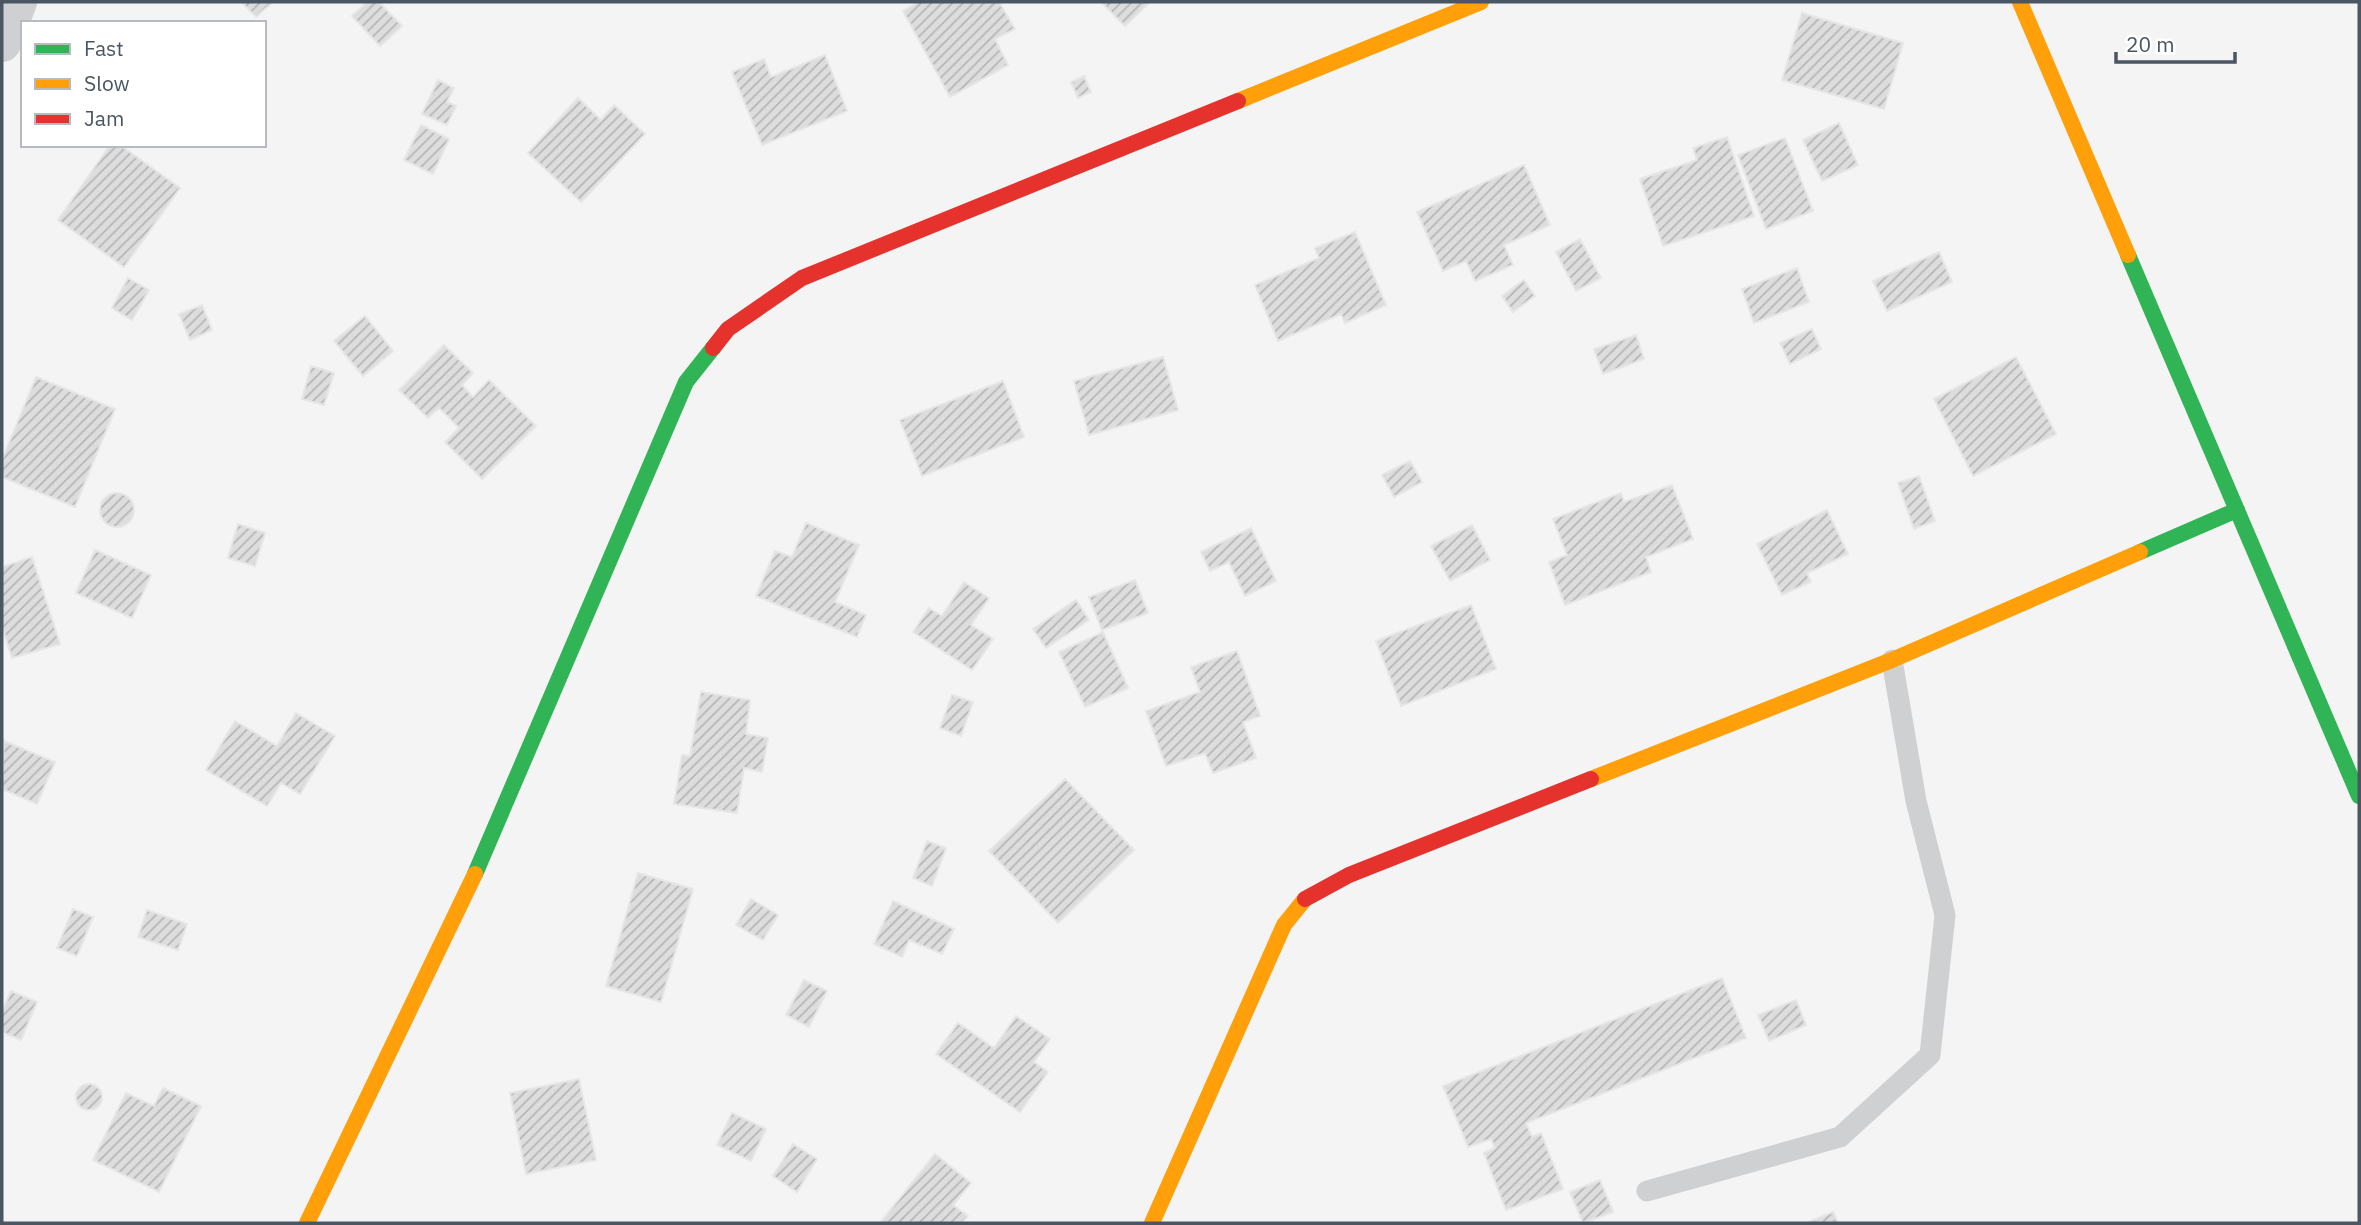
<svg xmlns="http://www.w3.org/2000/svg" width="2361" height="1225" font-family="'IBM Plex Sans',sans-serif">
	<defs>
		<pattern id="building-hatch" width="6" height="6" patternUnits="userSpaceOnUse" patternTransform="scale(1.75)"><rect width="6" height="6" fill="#ddddde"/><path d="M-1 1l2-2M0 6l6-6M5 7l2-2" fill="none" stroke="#b5b6b7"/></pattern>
	</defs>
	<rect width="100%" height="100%" fill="#f4f4f4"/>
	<g fill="url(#building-hatch)" stroke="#e5e6e7" stroke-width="2">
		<path d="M241,2H273L256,17Z"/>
		<path d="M367,2H379L402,26L380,46L352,16Z"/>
		<path d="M919,2H999L1015,29L995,39L1008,65L950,97L903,11Z"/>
		<path d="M1101,2H1150L1125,26Z"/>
		<path d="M1802,13L1903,43L1884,109L1782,80Z"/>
		<path d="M825,55L847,111L762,145L732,72L764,59L771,77Z"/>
		<path d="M1084,76L1091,92L1078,98L1071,82Z"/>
		<path d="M438,80L454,88L447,102L456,106L447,125L422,114Z"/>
		<path d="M578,98L601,120L614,105L645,134L581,202L528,153Z"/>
		<path d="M1839,123L1858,165L1822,181L1803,140Z"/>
		<path d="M421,125L449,139L433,174L404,160Z"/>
		<path d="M1727,137L1754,216L1663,246L1640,179L1697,160L1693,148Z"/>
		<path d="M1785,138L1813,211L1766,229L1738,155Z"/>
		<path d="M110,145H120L180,188L124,267L58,220Z"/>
		<path d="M1524,165L1550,225L1504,245L1513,265L1475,281L1466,261L1443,271L1417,212Z"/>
		<path d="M1355,232L1386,305L1345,323L1341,314L1278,341L1255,285L1319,258L1315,248Z"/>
		<path d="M1580,239L1601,278L1576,291L1556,252Z"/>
		<path d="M1939,252L1952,282L1887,311L1873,281Z"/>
		<path d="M1797,268L1809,302L1754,323L1742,289Z"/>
		<path d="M128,278L149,290L132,320L112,308Z"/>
		<path d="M1524,280L1535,296L1513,312L1502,296Z"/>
		<path d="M202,305L212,330L190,340L179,314Z"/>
		<path d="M365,316L393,351L363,376L334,341Z"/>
		<path d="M1812,329L1821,349L1790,364L1780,343Z"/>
		<path d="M1636,335L1644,359L1603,374L1594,349Z"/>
		<path d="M444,345L473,373L462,385L473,397L489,380L536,426L482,479L445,442L459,428L439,408L428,418L399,390Z"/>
		<path d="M1163,357L1178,410L1089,435L1074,381Z"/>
		<path d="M2016,357L2056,434L1973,476L1934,399Z"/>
		<path d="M311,366L334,373L324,405L302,399Z"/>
		<path d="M36,377L115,409L75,507L2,477V460Z"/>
		<path d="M1003,381L1024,437L922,476L900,420Z"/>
		<path d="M1410,461L1422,482L1394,497L1382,475Z"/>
		<path d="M1919,476L1935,521L1914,529L1898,483Z"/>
		<path d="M1672,485L1693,539L1646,557L1651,572L1565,605L1549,562L1567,555L1553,519L1621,493L1624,502Z"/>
		<circle cx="117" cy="510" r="17"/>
		<path d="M1827,510L1848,554L1807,573L1811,582L1782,595L1757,544Z"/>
		<path d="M806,523L859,545L835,602L866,615L857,637L756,596L775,551L792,557Z"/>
		<path d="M238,524L265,533L255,566L228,558Z"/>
		<path d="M1472,525L1490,560L1450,581L1431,546Z"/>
		<path d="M1251,528L1276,581L1245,596L1229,562L1210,571L1201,552Z"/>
		<path d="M95,550L151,575L132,618L76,593Z"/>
		<path d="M32,557L60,644L12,658L2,626V567Z"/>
		<path d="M1135,580L1148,613L1102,630L1089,597Z"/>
		<path d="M964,582L989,598L971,625L993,639L972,670L913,632L929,608L942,616Z"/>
		<path d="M1076,600L1089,620L1046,648L1033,629Z"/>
		<path d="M1471,605L1496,669L1401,706L1376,641Z"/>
		<path d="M1103,632L1128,688L1085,707L1059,652Z"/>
		<path d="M1237,651L1260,716L1243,722L1256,758L1213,773L1205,753L1166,766L1146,711L1200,692L1191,667Z"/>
		<path d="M701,692L750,700L746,734L768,738L762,772L744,768L737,813L674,804L682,755L690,756Z"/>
		<path d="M952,695L973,702L961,736L940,728Z"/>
		<path d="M296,713L335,736L300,794L281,783L267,806L206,770L235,721L277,746Z"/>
		<path d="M4,741L55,762L37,804L2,789Z"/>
		<path d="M1065,779L1134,850L1058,923L989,851Z"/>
		<path d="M927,841L946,848L932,886L913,878Z"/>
		<path d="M638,873L693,889L661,1002L606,986Z"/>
		<path d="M751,899L778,915L763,940L736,925Z"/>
		<path d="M893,901L954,929L942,954L909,940L902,957L874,944Z"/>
		<path d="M73,909L93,917L77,956L57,948Z"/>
		<path d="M147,910L187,924L178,950L138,937Z"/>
		<path d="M1722,978L1746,1038L1526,1123L1532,1137L1541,1133L1563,1189L1506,1210L1484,1153L1495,1148L1491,1139L1468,1147L1443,1086Z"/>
		<path d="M804,980L827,991L809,1027L786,1015Z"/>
		<path d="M11,991L37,1002L21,1040L2,1032V1012Z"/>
		<path d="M1796,1000L1806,1025L1769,1041L1758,1015Z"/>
		<path d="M1016,1016L1050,1039L1034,1062L1048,1072L1020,1112L936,1054L958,1023L994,1048Z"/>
		<path d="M579,1079L596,1160L526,1174L510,1093Z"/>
		<circle cx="89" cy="1097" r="13"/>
		<path d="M163,1088L201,1106L159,1192L93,1160L126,1093L154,1106Z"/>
		<path d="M732,1113L766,1129L751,1161L717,1145Z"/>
		<path d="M793,1144L817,1159L797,1192L773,1176Z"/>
		<path d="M935,1154L971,1183L953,1205L968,1216L962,1223H880Z"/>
		<path d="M1600,1180L1613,1212L1583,1223L1570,1192Z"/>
		<path d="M1833,1212L1838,1223H1806Z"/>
	</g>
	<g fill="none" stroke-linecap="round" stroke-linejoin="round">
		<path stroke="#ced0d2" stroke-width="21" d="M1647,1191L1840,1137L1930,1055L1945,915L1916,801L1892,660"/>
		<path stroke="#ced0d2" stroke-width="38" d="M2,43L18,2"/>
		<g stroke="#30b455" stroke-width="16">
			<path d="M2128,255L2359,796"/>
			<path d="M2140,552L2237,510"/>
			<path d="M475,874L686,382L713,348"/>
		</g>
		<g stroke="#ff9f0a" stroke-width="16">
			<path d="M2020,2L2128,255"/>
			<path d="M1238,101L1481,2"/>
			<path d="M1591,779L1892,660L2140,552"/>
			<path d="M307,1223L475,874"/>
			<path d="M1152,1223L1284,925L1305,899"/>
		</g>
		<g stroke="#e5322d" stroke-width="16">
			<path d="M713,348L728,329L802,278L1238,101"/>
			<path d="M1305,899L1349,875L1591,779"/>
		</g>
	</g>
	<rect width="2361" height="1225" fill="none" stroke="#4a5661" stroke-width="7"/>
	<rect x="21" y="21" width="245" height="126" fill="#ffffff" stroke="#b7bbc0" stroke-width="2"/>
	<rect x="35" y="44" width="35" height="10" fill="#30b455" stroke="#b7bbc0" stroke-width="2"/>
	<text x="84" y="56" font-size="21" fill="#4a5661">Fast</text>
	<rect x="35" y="79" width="35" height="10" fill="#ff9f0a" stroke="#b7bbc0" stroke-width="2"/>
	<text x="84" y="91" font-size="21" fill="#4a5661">Slow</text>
	<rect x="35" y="114" width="35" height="10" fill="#e5322d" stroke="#b7bbc0" stroke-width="2"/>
	<text x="84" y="126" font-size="21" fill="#4a5661">Jam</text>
	<path d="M2116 52v10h119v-10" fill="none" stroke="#4a5661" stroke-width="3.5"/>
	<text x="2126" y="52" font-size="21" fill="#4a5661" stroke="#ffffff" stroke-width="5" paint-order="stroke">20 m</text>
</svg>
